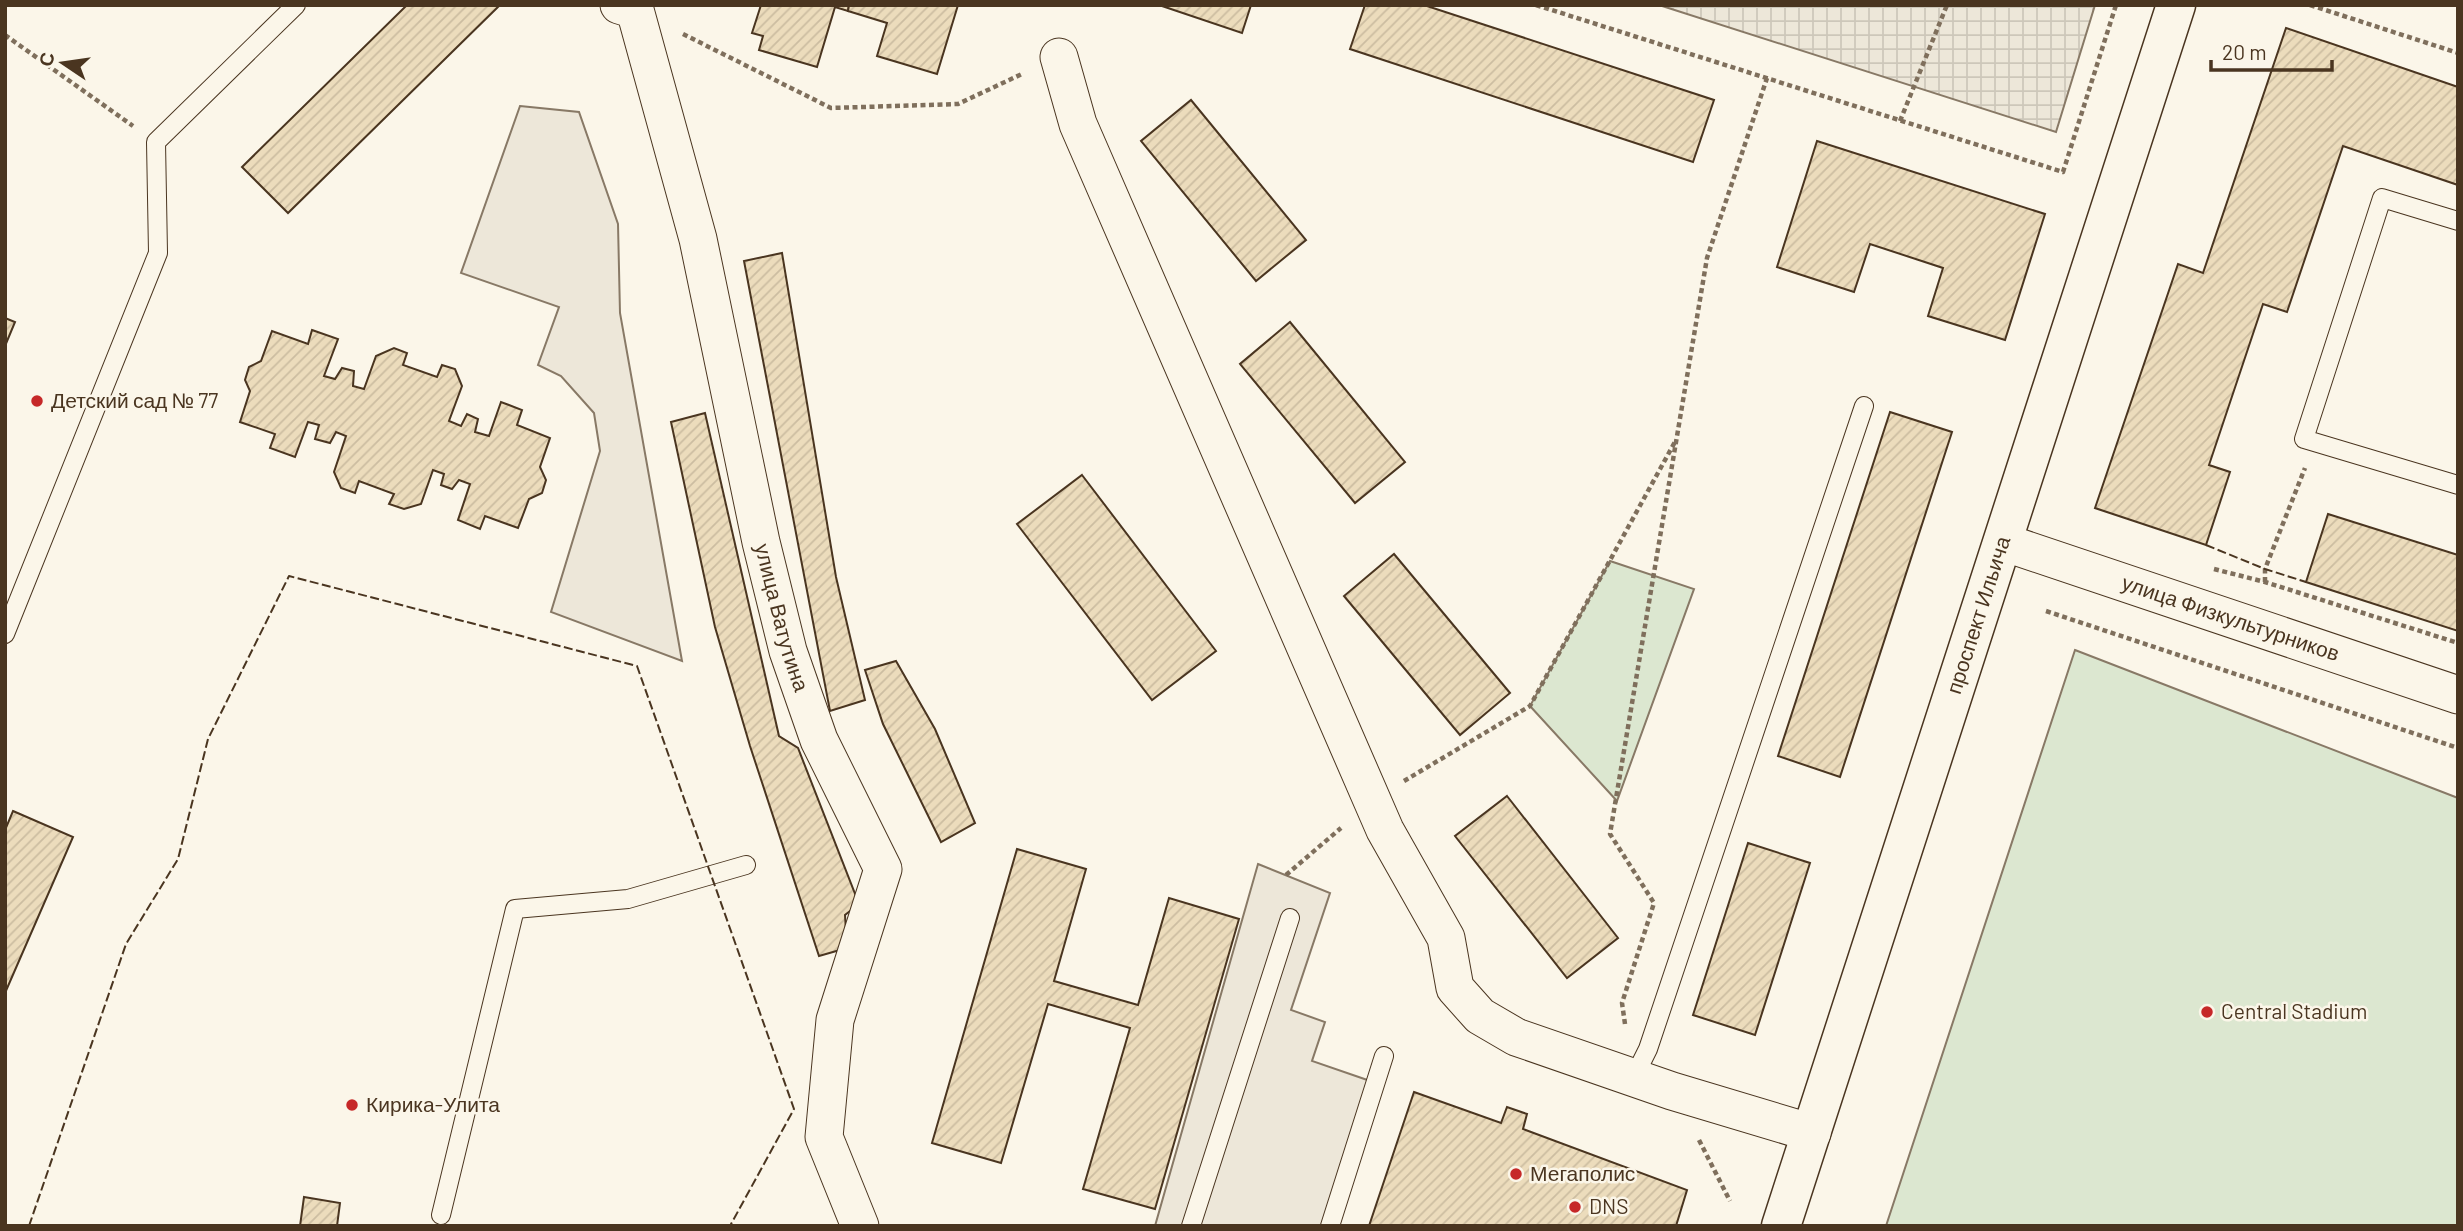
<svg xmlns="http://www.w3.org/2000/svg" width="2463" height="1231" font-family="Barlow,sans-serif">
	<defs>
		<pattern id="plaza-grid" width="8" height="8" patternUnits="userSpaceOnUse" patternTransform="scale(1.75)"><rect width="8" height="8" fill="#ede7d9"/><path d="M0 4h8M4 0v8" fill="none" stroke="#cdc7ba"/></pattern>
		<pattern id="building-hatch" width="6" height="6" patternUnits="userSpaceOnUse" patternTransform="scale(1.75)"><rect width="6" height="6" fill="#ecdcbc"/><path d="M-1 1l2-2M0 6l6-6M5 7l2-2" fill="none" stroke="#ccbda1"/></pattern>
	</defs>
	<rect width="100%" height="100%" fill="#fbf6e9"/>
	<g fill="#dce7d0" stroke="#887966" stroke-width="2">
		<path d="M1610,561L1694,589L1617,801L1530,706Z"/>
		<path d="M2075,650L2458,798V1226H1886Z"/>
	</g>
	<g fill="#ede7d9" stroke="#887966" stroke-width="2">
		<path d="M520,106L579,112L618,224L620,313L682,661L551,612L600,451L594,413L561,376L538,365L559,307L461,273Z"/>
		<path d="M1258,864L1330,893L1291,1010L1325,1022L1312,1061L1376,1083L1330,1226H1155Z"/>
	</g>
	<path fill="url(#plaza-grid)" stroke="#887966" stroke-width="2" d="M1659,5H2095L2056,132Z"/>
	<g fill="url(#building-hatch)" stroke="#4a3520" stroke-width="2">
		<path d="M407,5H500L288,213L242,167Z"/>
		<path d="M761,5H849L848,11L835,7L817,67L759,50L763,36L752,33Z"/>
		<path d="M849,5H958L937,74L877,56L887,23L848,11Z"/>
		<path d="M1159,5H1251L1242,33Z"/>
		<path d="M1365,5H1424L1714,100L1693,162L1350,49Z"/>
		<path d="M2286,28L2458,87V185L2343,146L2287,312L2263,304L2209,465L2230,472L2206,545L2095,508L2178,264L2203,273Z"/>
		<path d="M1191,100L1306,240L1256,281L1141,141Z"/>
		<path d="M1817,141L2045,214L2005,340L1928,316L1943,268L1870,244L1854,292L1777,267Z"/>
		<path d="M782,253L836,577L865,700L830,711L744,261Z"/>
		<path d="M5,318L15,322L5,346Z"/>
		<path d="M1290,322L1405,462L1355,503L1240,364Z"/>
		<path d="M312,330L338,339L324,376L335,379L342,368L354,371L353,386L364,389L376,356L394,348L407,353L403,365L437,377L442,365L455,369L462,386L449,421L461,426L467,414L478,419L475,432L489,436L501,402L522,410L517,425L550,438L540,467L546,480L542,493L529,499L518,528L485,516L480,529L458,520L470,484L459,480L452,489L441,485L444,474L433,470L421,504L404,509L389,504L394,494L359,481L355,493L341,488L334,472L346,436L336,432L330,443L315,439L319,425L308,422L295,457L270,448L275,434L240,422L250,391L245,380L249,367L261,361L272,331L308,344Z"/>
		<path d="M1890,412L1952,432L1840,777L1778,756Z"/>
		<path d="M705,413L779,736L798,748L859,904L845,915L847,948L819,956L750,746L715,627L671,422Z"/>
		<path d="M1082,475L1216,651L1152,700L1017,524Z"/>
		<path d="M2328,514L2458,555V631L2306,582Z"/>
		<path d="M1394,554L1510,693L1460,735L1344,596Z"/>
		<path d="M896,661L935,729L975,823L941,842L883,724L865,670Z"/>
		<path d="M1507,796L1618,938L1567,978L1455,836Z"/>
		<path d="M13,811L73,837L5,993V830Z"/>
		<path d="M1748,843L1810,863L1755,1035L1693,1015Z"/>
		<path d="M1017,849L1086,869L1054,981L1138,1005L1169,898L1239,919L1155,1209L1083,1189L1130,1028L1048,1004L1001,1163L932,1143Z"/>
		<path d="M1414,1092L1501,1123L1507,1107L1527,1114L1523,1129L1687,1190L1676,1226H1369Z"/>
		<path d="M304,1197L340,1203L337,1226H300Z"/>
	</g>
	<g fill="none" stroke-linecap="round" stroke-linejoin="round">
		<g stroke="#4a3520" stroke-width="20">
			<g id="lane">
				<path d="M2458,221L2382,198L2304,439L2458,485"/>
				<path d="M5,634L158,253L156,142L296,5"/>
				<path d="M1634,1077L1648,1049L1864,406"/>
				<path d="M441,1215L515,909L628,899L746,865"/>
				<path d="M1191,1226L1290,918"/>
				<path d="M1330,1226L1384,1056"/>
			</g>
		</g>
		<g stroke="#4a3520" stroke-width="39">
			<g id="street">
				<path id="s1" d="M619,5L635,10L698,239L761,542L788,651L819,740L883,869L835,1020L824,1137L860,1226"/>
				<path d="M1059,57L1078,124L1385,830L1446,938L1455,988L1480,1016L1516,1037L1672,1091L1812,1133"/>
				<path id="s2" d="M2003,542L2458,695"/>
			</g>
		</g>
		<g stroke="#4a3520" stroke-width="41">
			<g id="secondary">
				<path id="s3" d="M1781,1226L2176,5"/>
			</g>
		</g>
		<g stroke="#7f6f5c" stroke-width="4.5" stroke-dasharray="5 3.5" stroke-linecap="butt">
			<path d="M1536,5L2063,172L2116,5"/>
			<path d="M2310,5L2458,53"/>
			<path d="M683,34L831,108L958,104L1024,73"/>
			<path d="M5,35L133,126"/>
			<path d="M1900,121L1947,5"/>
			<path d="M2214,569L2265,582L2458,643"/>
			<path d="M2265,582V569L2305,468"/>
			<path d="M2046,611L2458,748"/>
			<path d="M1404,781L1530,706L1676,440"/>
			<path d="M1286,875L1341,828"/>
			<path d="M1625,1024L1622,1003L1654,903L1610,834L1707,258L1767,78"/>
			<path d="M1699,1140L1730,1201"/>
		</g>
		<use href="#lane" stroke="#fbf6e9" stroke-width="18"/>
		<use href="#street" stroke="#fbf6e9" stroke-width="37"/>
		<use href="#secondary" stroke="#fbf6e9" stroke-width="38"/>
		<g stroke="#4a3520" stroke-width="2" stroke-dasharray="9 3.5" stroke-linecap="butt">
			<path d="M2206,545L2265,569L2306,582"/>
			<path d="M29,1226L126,944L178,859L208,739L289,576L637,666L794,1109L730,1226"/>
		</g>
	</g>
	<g fill="#c62828" stroke="#fbf6e9" stroke-width="2.5">
		<circle cx="37" cy="401" r="7"/>
		<circle cx="2207" cy="1012" r="7"/>
		<circle cx="352" cy="1105" r="7"/>
		<circle cx="1516" cy="1174" r="7"/>
		<circle cx="1575" cy="1207" r="7"/>
	</g>
	<g text-anchor="middle" stroke-width="5" stroke-linejoin="round" paint-order="stroke">
		<g font-size="21" fill="#4a3520" stroke="#fbf6e9" text-anchor="start">
			<text x="51" y="408">Детский сад № 77</text>
			<text x="2221" y="1019">Central Stadium</text>
			<text x="366" y="1112">Кирика-Улита</text>
			<text x="1530" y="1181">Мегаполис</text>
			<text x="1589" y="1214">DNS</text>
		</g>
		<g font-size="21" fill="#4a3520" stroke="#fbf6e9">
			<text dy="7" stroke="none"><textPath href="#s3" startOffset="642">проспект Ильича</textPath></text>
			<text dy="7" stroke="none"><textPath href="#s1" startOffset="642">улица Ватутина</textPath></text>
			<text dy="7" stroke="none"><textPath href="#s2" startOffset="240">улица Физкультурников</textPath></text>
		</g>
	</g>
	<rect width="2463" height="1231" fill="none" stroke="#4a3520" stroke-width="14"/>
	<g transform="translate(63 63) rotate(283)" stroke="#fbf6e9" stroke-width="5" paint-order="stroke">
	<path d="M0-5L12 26L0 18L-12 26Z" fill="#4a3520"/>
	<text y="-10" font-size="19" font-weight="bold" text-anchor="middle" fill="#4a3520">С</text>
	</g>
	<path d="M2211 60v10h121v-10" fill="none" stroke="#4a3520" stroke-width="3.5"/>
	<text x="2222" y="60" font-size="21" fill="#4a3520" stroke="#fbf6e9" stroke-width="5" paint-order="stroke">20 m</text>
</svg>
